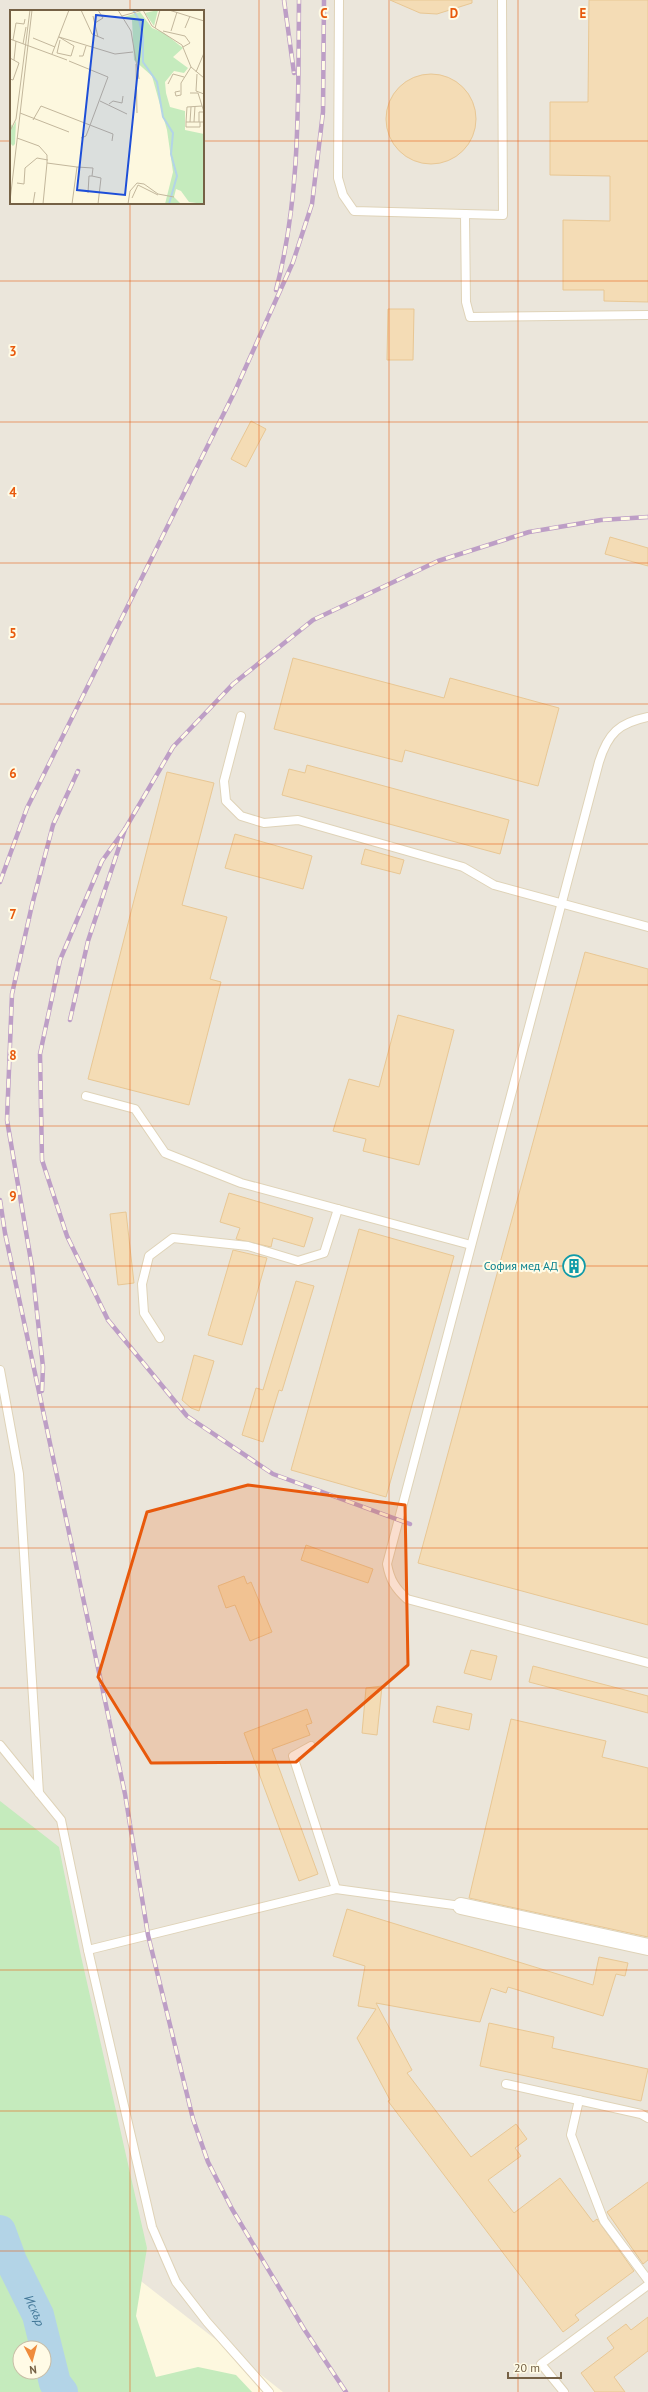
<svg xmlns="http://www.w3.org/2000/svg" width="648" height="2392" font-family="'PT Sans',sans-serif">
	<rect width="100%" height="100%" fill="#fdf8df"/>
	<path fill="#ebe6db" fill-rule="evenodd" d="M0,0H648V2392H283L87,2239L0,1801ZM11,11H203V203H11Z"/>
	<path fill="#c5ebbd" fill-rule="evenodd" d="M0,1801L59,1847L81,1956L147,2248L136,2316L156,2377L198,2367L236,2375L252,2392H0ZM20,2348H44V2372H20Z"/>
	<g fill="none" stroke-linecap="round" stroke-linejoin="round">
		<path stroke="#b3d4e7" stroke-width="32" id="s1" d="M0,2231L11,2261L38,2315L55,2383L62,2392"/>
	</g>
	<g fill="#f4dcb5" stroke="#e8c794">
		<path d="M390,0H472V3L437,14L420,13Z"/>
		<path d="M589,0H648V302L604,301V290H563V220L610,221V176L550,175V102H588Z"/>
		<circle cx="431" cy="119" r="45"/>
		<path d="M388,309H414L413,360H387Z"/>
		<path d="M251,421L266,429L246,467L231,459Z"/>
		<path d="M610,537L648,548V566L605,554Z"/>
		<path d="M293,658L444,698L450,678L559,708L538,786L405,750L402,762L274,729Z"/>
		<path d="M307,765L509,820L500,854L282,795L289,769L305,773Z"/>
		<path d="M167,772L214,783L182,905L227,917L210,979L221,982L189,1105L88,1079Z"/>
		<path d="M235,834L312,856L303,889L225,868Z"/>
		<path d="M365,849L404,860L400,874L361,864Z"/>
		<path d="M585,952L648,969V1625L418,1563Z"/>
		<path d="M398,1015L454,1030L419,1165L363,1151L366,1139L333,1131L349,1079L379,1087Z"/>
		<path d="M229,1193L313,1218L304,1247L273,1238L271,1247L236,1239L240,1228L220,1222Z"/>
		<path d="M126,1212L134,1283L118,1285L110,1214Z"/>
		<path d="M359,1229L454,1256L386,1497L291,1470Z"/>
		<path d="M233,1250L267,1258L242,1345L208,1335Z"/>
		<path d="M296,1281L314,1286L282,1391L279,1390L263,1442L242,1435L256,1388L263,1390Z"/>
		<path d="M194,1355L214,1361L199,1411L191,1408L182,1400Z"/>
		<path d="M306,1545L373,1569L368,1583L301,1560Z"/>
		<path d="M244,1576L247,1584L251,1582L272,1632L250,1641L235,1605L226,1608L218,1586Z"/>
		<path d="M471,1650L497,1656L491,1680L464,1673Z"/>
		<path d="M533,1666L648,1696V1713L529,1682Z"/>
		<path d="M382,1686L377,1735L362,1733L366,1688Z"/>
		<path d="M437,1706L472,1714L469,1730L433,1722Z"/>
		<path d="M307,1709L312,1723L306,1725L310,1735L272,1749L318,1874L299,1881L244,1733Z"/>
		<path d="M511,1719L606,1741L602,1757L648,1768V1937L469,1898Z"/>
		<path d="M347,1909L593,1985L599,1957L628,1963L625,1976L616,1974L603,2016L508,1987L506,1993L491,1988L480,2022L376,2003L412,2070L407,2073L471,2157L516,2124L527,2139L515,2148L521,2156L488,2180L514,2213L560,2178L593,2222L597,2219L634,2271L575,2315L579,2320L563,2332L388,2101L390,2100L357,2038L376,2009L358,2006L365,1966L333,1956Z"/>
		<path d="M489,2023L554,2037L552,2048L648,2069L641,2101L480,2066Z"/>
		<path d="M648,2182V2260L643,2264L607,2212Z"/>
		<path d="M648,2317V2351L614,2377L625,2392H595L581,2373L614,2348L607,2338L626,2324L631,2330Z"/>
	</g>
	<g fill="none" stroke-linecap="round" stroke-linejoin="round">
		<g stroke="#dfd3b8" stroke-width="10">
			<g id="lane">
				<path d="M339,0L338,178L343,195L354,211L465,214L466,302L470,317L648,315"/>
				<path d="M465,214L503,215L502,0"/>
				<path d="M241,716L224,781L226,801L241,816L264,823L298,820L463,867L494,885L648,927"/>
				<path d="M648,717C619,723 608,733 599,762L387,1564C390,1580 395,1588 407,1599L648,1663"/>
				<path d="M86,1096L135,1109L165,1153L241,1183L471,1245"/>
				<path d="M160,1338L144,1313L142,1284L149,1256L173,1238L248,1246L298,1261L324,1253L338,1209"/>
				<path d="M0,1370L19,1474L39,1793"/>
				<path d="M0,1745L61,1820L88,1950L152,2227L176,2282L207,2322L269,2392"/>
				<path d="M311,1746L293,1756L336,1889"/>
				<path d="M88,1950L336,1889L461,1906"/>
				<path d="M506,2084L641,2114L648,2118"/>
				<path d="M579,2100L571,2135L604,2221L648,2280"/>
				<path d="M564,2392L541,2364L648,2285"/>
			</g>
		</g>
		<g stroke="#dfd3b8" stroke-width="18">
			<path id="street" d="M461,1906L648,1947"/>
		</g>
		<use href="#lane" stroke="#fff" stroke-width="8"/>
		<use href="#street" stroke="#fff" stroke-width="16"/>
		<g stroke="#bd9ec6" stroke-width="4.5">
			<g id="rail">
				<path d="M284,0L294,73"/>
				<path d="M276,290C301,196 298,97 299,0"/>
				<path d="M125,829L102,861L60,960L40,1054L42,1160L67,1236L108,1320L187,1416L273,1474L410,1524"/>
				<path d="M0,882L27,808L235,391L293,262L312,204L323,112L324,0"/>
				<path d="M70,1020L88,941L125,829L173,747L233,684L313,620L438,561L529,532L601,520L648,517"/>
				<path d="M0,1200L5,1233L125,1794L148,1935L193,2119L208,2162L232,2209L304,2329L346,2392"/>
				<path d="M42,1391L43,1367L32,1267L7,1120L12,994L32,905L53,825L78,771"/>
			</g>
		</g>
		<use href="#rail" stroke="#fffbe6" stroke-width="3" stroke-dasharray="9" stroke-linecap="butt"/>
	</g>
	<path fill="#e8590c" fill-opacity="0.2" stroke="#e8590c" stroke-width="3" stroke-linejoin="round" d="M248,1485L405,1505L408,1665L296,1762L151,1763L98,1677L147,1512Z"/>
	<path fill="none" stroke="#e8590c" stroke-width="1" stroke-opacity="0.55" d="M130,0V11M259,0V2392M389,0V2392M518,0V2392M0,141H11M203,141H648M130,203V2392M0,281H648M0,422H648M0,563H648M0,704H648M0,844H648M0,985H648M0,1126H648M0,1266H648M0,1407H648M0,1548H648M0,1688H648M0,1829H648M0,1970H648M0,2111H648M0,2251H648"/>
	<defs>
		<g id="building-ring" transform="scale(1.15)"><circle r="9.5" fill="#fffbe6" stroke="#0f9aa8" stroke-width="1.5"/><path d="M-4-6H4V6H1V3H-1V6H-4ZM-2.5-4.3h1.7v1.8h-1.7ZM.8-4.3h1.7v1.8H.8ZM-2.5-1h1.7V.8h-1.7ZM.8-1h1.7V.8H.8Z" fill="#0f9aa8"/></g>
	</defs>
	<g fill-rule="evenodd">
		<use href="#building-ring" x="574" y="1266"/>
	</g>
	<g text-anchor="middle" stroke-width="4" stroke-linejoin="round" paint-order="stroke">
		<g font-size="12" fill="#0d838f" stroke="#fffbe6" text-anchor="end">
			<text x="558" y="1270">София мед АД</text>
		</g>
		<g font-size="13" font-style="italic" fill="#437898" stroke="#fffbe6">
			<text dy="5" stroke="none"><textPath href="#s1" startOffset="87">Искър</textPath></text>
		</g>
	</g>
	<g transform="translate(10 10)">
		<rect width="194" height="194" fill="#fdf8df"/>
		<path d="M148,0L144,16L135,3ZM130,2L142,18L154,23L173,38L163,47L178,58L174,63L164,61L155,72L156,83L160,97L175,101V120L194,124V194L179,192L171,181L166,179L164,187L171,194H155L163,162L157,120L142,66L124,50L122,10L114,7ZM6,111L5,134L3,136L0,133V113L3,117Z" fill="#c5ebbd"/>
		<path fill="none" stroke="#b3d4e7" stroke-width="2" d="M123,0L129,10L133,27V52L147,72L153,107L163,123L161,144L167,166L159,194"/>
		<path fill="none" stroke="#c3b79c" stroke-width="1" d="M71,0L82,24L94,29M108,0L121,21L129,69M133,0L142,16L172,35L181,57L194,68M159,0L194,11M83,6L88,27M112,6L133,0M85,13L93,8L88,0M145,18L150,0M175,18L180,6M153,21L175,26L180,33L173,37M161,21L167,2M49,27L105,44L123,42M49,27L64,36L61,46L47,43L50,30M23,28L45,37M0,29L57,50M3,30L6,13L14,14L15,9M13,34L16,17M42,44L59,0M69,46H73L76,36M0,48L9,53L3,70L0,69M4,50L6,31M59,51L98,67L76,126L71,128M126,54L127,103M186,62L194,43M187,64L186,81L194,84M158,74L163,64L174,67M170,81L165,82L166,86L171,85V73L181,57M180,83H188L194,102M90,91L117,104M99,94L103,91L112,93L113,86M192,96L177,97L176,112H194M10,103L59,122M23,110L31,96L103,124L102,131M176,112V117H190V112M180,112L181,97M184,112L185,96M189,112V102H193M0,121L6,109L20,0M7,128L29,136L37,145V153L67,157L62,194M67,157L83,158L82,166L91,168L88,194M7,173L14,174L15,158L27,148L38,150M78,183L79,166H82M122,188L128,175L148,185M0,191L22,0M23,194L25,182M33,194L37,153M118,194L120,181L127,173L134,174L148,184L164,187"/>
		<path fill="#1d4ed8" fill-opacity="0.15" stroke="#1d4ed8" stroke-width="2" d="M86,5L133,10L115,185L67,180Z"/>
		<rect width="194" height="194" fill="none" stroke="#756145" stroke-width="2"/>
	</g>
	<g font-size="13" text-anchor="middle" font-weight="bold" fill="#e8590c" stroke="#fffbe6" stroke-width="4" stroke-linejoin="round" paint-order="stroke">
		<text x="324" y="18">C</text>
		<text x="454" y="18">D</text>
		<text x="583" y="18">E</text>
		<text x="13" y="356">3</text>
		<text x="13" y="497">4</text>
		<text x="13" y="638">5</text>
		<text x="13" y="778">6</text>
		<text x="13" y="919">7</text>
		<text x="13" y="1060">8</text>
		<text x="13" y="1201">9</text>
	</g>
	<g transform="translate(32 2360) rotate(174)"><circle r="19" fill="#fffbe6" stroke="#c8bda6"/>
	<path d="M0-3L7 15L0 10L-7 15Z" fill="#ef8c3c"/>
	<text y="-6" font-size="11" font-weight="bold" text-anchor="middle" fill="#756145">N</text>
	</g>
	<path d="M508 2372v6h53v-6" fill="none" stroke="#756145" stroke-width="2"/>
	<text x="514" y="2372" font-size="12" fill="#756145" stroke="#fffbe6" stroke-width="3" paint-order="stroke">20 m</text>
</svg>
